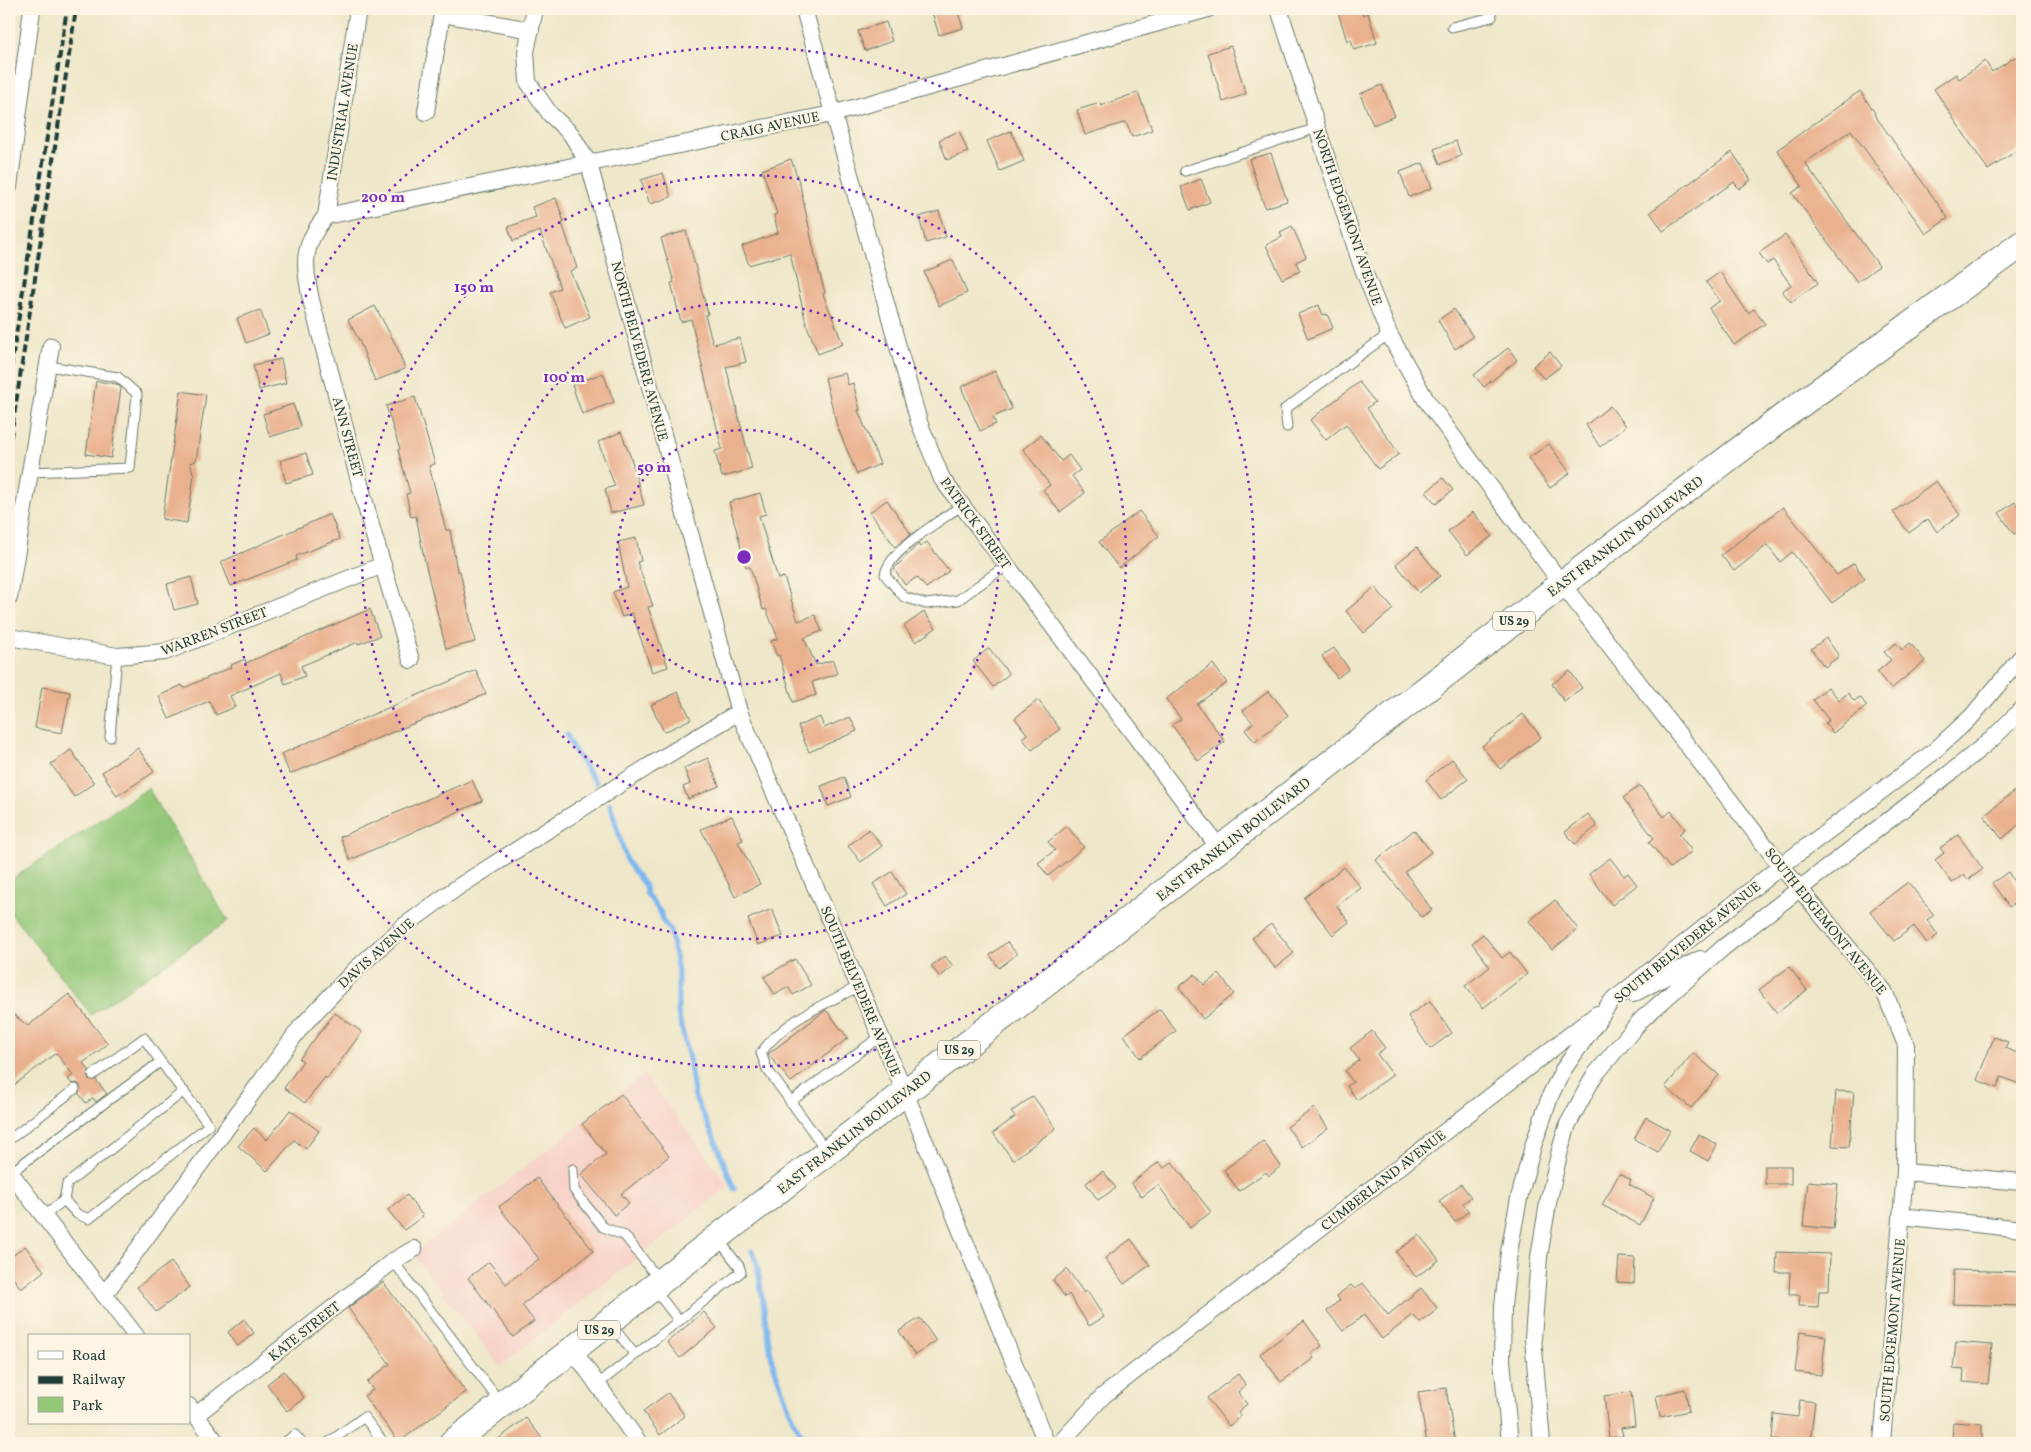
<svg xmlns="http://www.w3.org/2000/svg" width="2031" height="1452" font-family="Vollkorn,serif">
	<rect width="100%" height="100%" fill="#fcf5e5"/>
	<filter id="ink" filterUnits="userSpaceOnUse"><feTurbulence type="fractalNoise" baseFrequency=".02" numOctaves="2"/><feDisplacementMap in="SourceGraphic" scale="10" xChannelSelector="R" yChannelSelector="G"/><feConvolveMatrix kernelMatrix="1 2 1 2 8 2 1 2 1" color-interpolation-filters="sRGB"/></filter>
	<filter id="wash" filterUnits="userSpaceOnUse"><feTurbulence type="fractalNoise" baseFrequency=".0096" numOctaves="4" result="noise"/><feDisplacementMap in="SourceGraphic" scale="20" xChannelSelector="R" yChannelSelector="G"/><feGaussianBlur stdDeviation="1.12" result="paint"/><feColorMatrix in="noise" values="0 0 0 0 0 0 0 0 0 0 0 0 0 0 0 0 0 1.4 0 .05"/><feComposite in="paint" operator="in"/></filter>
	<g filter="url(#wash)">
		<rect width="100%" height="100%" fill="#efe7c9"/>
		<g fill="#f7d1c8">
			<path d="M644,1074L729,1186L500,1366L413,1254Z"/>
			<path d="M191,1432L199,1443H177Z"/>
		</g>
		<path fill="#93c778" stroke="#598256" d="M148,788L228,921L91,1015L9,911V881Z"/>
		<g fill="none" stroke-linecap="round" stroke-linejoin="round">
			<g stroke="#7fb7ef" stroke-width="5">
				<path d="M567,735L572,747L596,783"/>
				<path d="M610,804L627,862L645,886L646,893L661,913L662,920L670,930L678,971V1013L689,1059L695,1098L715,1140L734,1189"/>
				<path d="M752,1251L757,1264L772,1361L793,1420L807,1443"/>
			</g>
		</g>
		<g id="blocks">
			<g fill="#eab18e">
				<path d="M931,9H957L963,28L939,35Z"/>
				<path d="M1350,9H1361L1363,15L1368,13L1377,43L1354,50L1351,39L1347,41L1338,12Z"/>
				<path d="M886,22L892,41L865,51L858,31Z"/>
				<path d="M1231,46L1246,94L1223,102L1208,53Z"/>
				<path d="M2017,56L2022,63V147L1988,170L1934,89L1956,74L1959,79L1985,61L1992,72Z"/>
				<path d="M1382,85L1395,116L1373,125L1360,94Z"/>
				<path d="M1860,91L1875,113L1874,114L1948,218L1926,234L1851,130L1805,163L1879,266L1857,282L1792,193L1802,186L1777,150Z"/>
				<path d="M1138,92L1152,130L1132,137L1126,122L1085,135L1077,110L1100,103L1101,106Z"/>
				<path d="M959,131L968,152L947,160L939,140Z"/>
				<path d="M1011,131L1024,161L1000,171L987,141Z"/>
				<path d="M1456,141L1461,156L1440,164L1434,149Z"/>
				<path d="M1732,152L1751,180L1739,189L1734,182L1663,231L1650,212Z"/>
				<path d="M1271,153L1287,201L1265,208L1249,159Z"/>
				<path d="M791,159L800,185L816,260L825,293L823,294L843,344L818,354L806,323L790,253L749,265L742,246L778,233L774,215L777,214L762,170Z"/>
				<path d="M1423,163L1432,188L1409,197L1400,172Z"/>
				<path d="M663,173L671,197L650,204L641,180Z"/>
				<path d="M1201,179L1210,202L1190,210L1181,187Z"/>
				<path d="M556,198L564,222L562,223L577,268L570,271L590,317L565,328L550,292L560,288L540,231L513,241L508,227L536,217L532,207Z"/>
				<path d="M939,211L946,237L926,243L919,217Z"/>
				<path d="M1292,226L1306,257L1296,262L1300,271L1282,279L1266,245L1282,237L1280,232Z"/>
				<path d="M686,231L708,314L705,315L713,344L740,338L746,362L726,367L752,469L722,477L715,451L722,449L691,319L681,322L671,283L674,282L661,238Z"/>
				<path d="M1785,235L1818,283L1791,302L1782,291L1791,285L1773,260L1767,264L1759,253Z"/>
				<path d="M953,260L967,293L939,306L924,272Z"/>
				<path d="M1720,272L1748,313L1754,309L1765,324L1734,345L1709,308L1720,301L1706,282Z"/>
				<path d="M1319,305L1323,315L1327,314L1333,328L1308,339L1298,314Z"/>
				<path d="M375,306L397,347L405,369L375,381L359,340L348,320Z"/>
				<path d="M1454,309L1473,337L1455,349L1438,320Z"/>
				<path d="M260,310L269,334L246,343L237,318Z"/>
				<path d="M1508,348L1517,360L1484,387L1474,375Z"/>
				<path d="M1550,352L1561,366L1544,379L1533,366Z"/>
				<path d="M281,359L286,383L259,390L253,365Z"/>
				<path d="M995,371L1012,409L993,417L996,424L980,431L961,387Z"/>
				<path d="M603,373L614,402L582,414L572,385Z"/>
				<path d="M845,373L848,385L853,383L860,410H858L880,464L857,474L837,426L825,378Z"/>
				<path d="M96,381L117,384L121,388L111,458L86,454Z"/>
				<path d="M1359,382L1375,402L1367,408L1399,454L1378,469L1346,424L1326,440L1310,420Z"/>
				<path d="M181,391L206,395L196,461L190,463L194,476L187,523L162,519Z"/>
				<path d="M415,397L435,464L429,466L446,530H450L457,571H460L475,642L446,649L424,558L416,516L411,517L406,494L410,493L398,450L400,449L386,406Z"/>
				<path d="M293,404L301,427L270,437L263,414Z"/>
				<path d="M1610,406L1626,426L1600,447L1586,425Z"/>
				<path d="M621,432L631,458L644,505L611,513L605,489L615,486L598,442Z"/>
				<path d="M1041,435L1061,461L1069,455L1080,470L1072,476L1085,493L1060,512L1043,490L1050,485L1023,449Z"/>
				<path d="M1549,444L1570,473L1550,488L1528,458Z"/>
				<path d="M306,453L313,475L286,483L280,461Z"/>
				<path d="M1443,478L1453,490L1436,504L1426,492Z"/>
				<path d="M1936,481L1960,515L1937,532L1928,519L1909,533L1893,512Z"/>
				<path d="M760,493L766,514L759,516L778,579L784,577L798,621L815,615L822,631L804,638L816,665L833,660L837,674L812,682L816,695L793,702L779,655L777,656L771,641L778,638L766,609L763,610L750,567H746L729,502Z"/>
				<path d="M887,500L911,534L895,547L870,512Z"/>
				<path d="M2015,502L2022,513V529L2014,534L1999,513Z"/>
				<path d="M1783,507L1837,575L1854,563L1865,579L1832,603L1792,552L1780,562L1767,545L1734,571L1721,555Z"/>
				<path d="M1139,511L1159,536L1119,568L1099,542Z"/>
				<path d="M1473,512L1492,536L1467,555L1448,531Z"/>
				<path d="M330,514L340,539L296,556L297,560L231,586L221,562Z"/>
				<path d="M636,538L641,561L637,562L653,606L648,607L668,667L652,672L632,613L622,617L613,592L627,587L618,542Z"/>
				<path d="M927,542L949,571L926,588L917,577L905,585L894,569L918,544L920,547Z"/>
				<path d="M1417,547L1440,576L1419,593L1396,564Z"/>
				<path d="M191,577L198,604L174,610L167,584Z"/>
				<path d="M1375,587L1393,609L1364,633L1346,611Z"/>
				<path d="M370,609L380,636L358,644V642L301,666L305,676L285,684L281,673L230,696L235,707L216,715L209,701L169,719L159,696L182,685L184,688L232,667L231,665L245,659L246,663Z"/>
				<path d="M924,612L936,628L916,642L904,626Z"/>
				<path d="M1826,638L1839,656L1825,667L1811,649Z"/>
				<path d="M1896,643L1902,650L1910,643L1925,661L1891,689L1877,672L1891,660L1884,652Z"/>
				<path d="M989,648L1009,674L993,687L973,661Z"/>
				<path d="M1334,648L1349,669L1337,678L1322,656Z"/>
				<path d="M1213,664L1227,683L1197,704L1225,742L1198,761L1172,725L1181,719L1166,699Z"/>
				<path d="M476,670L486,694L290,774L281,754Z"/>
				<path d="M1570,671L1582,688L1564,701L1552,684Z"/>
				<path d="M42,687L70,692L62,733L35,728Z"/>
				<path d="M1828,687L1839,700L1848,693L1854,701L1860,697L1867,706L1833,733L1825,723L1829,720L1813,700Z"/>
				<path d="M1269,691L1288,715L1255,742L1245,730L1253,723L1243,711Z"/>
				<path d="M678,692L691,719L664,732L651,705Z"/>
				<path d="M1038,700L1060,729L1032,750L1022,738L1027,734L1015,718Z"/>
				<path d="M1523,714L1541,737L1500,769L1482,746Z"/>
				<path d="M820,717L824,728L850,717L857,731L809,752L798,726Z"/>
				<path d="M138,748L154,772L117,796L102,772Z"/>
				<path d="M71,750L94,783L74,797L51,764Z"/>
				<path d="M708,758L719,786L688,799L683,787L690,784L684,768Z"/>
				<path d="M1452,759L1468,779L1441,800L1426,780Z"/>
				<path d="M844,777L851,797L828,806L821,786Z"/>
				<path d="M472,780L482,801L350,860L340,837Z"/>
				<path d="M2022,785V822L2002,839L1984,816Z"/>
				<path d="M1640,786L1664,817L1671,811L1685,829L1679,834L1692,851L1670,868L1649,842L1654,838L1623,798Z"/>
				<path d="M1588,814L1597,826L1575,844L1565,832Z"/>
				<path d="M732,816L743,840L738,842L760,884L735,897L701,829Z"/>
				<path d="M1067,826L1084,847L1048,876L1038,863L1055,850L1048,842Z"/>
				<path d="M869,829L882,846L861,862L848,846Z"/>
				<path d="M1414,830L1431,852L1405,872L1432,910L1421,917L1376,860Z"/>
				<path d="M1958,835L1983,869L1968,880L1964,874L1952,883L1935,860L1944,853L1940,848Z"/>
				<path d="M1610,858L1624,876L1628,873L1637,885L1612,905L1589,874Z"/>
				<path d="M1344,867L1361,888L1337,906L1349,922L1333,935L1304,898Z"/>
				<path d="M892,872L906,894L887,906L873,884Z"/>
				<path d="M2008,872L2022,894V898L2009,907L1992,883Z"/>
				<path d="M1908,882L1934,915L1927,920L1938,935L1927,943L1914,926L1894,941L1870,911Z"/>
				<path d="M1555,900L1578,929L1552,950L1529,921Z"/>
				<path d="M772,909L783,936L758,945L748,919Z"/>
				<path d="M1271,924L1294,953L1275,968L1252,938Z"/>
				<path d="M1483,934L1502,958L1510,952L1527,974L1483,1008L1465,986L1490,967L1472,943Z"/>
				<path d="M1007,942L1017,954L999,968L990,955Z"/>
				<path d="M945,956L953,966L940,977L931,966Z"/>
				<path d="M795,959L811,985L793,995L788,987L775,995L764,977Z"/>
				<path d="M1789,967L1807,990L1777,1013L1759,990Z"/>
				<path d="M1195,974L1204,985L1219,974L1234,994L1203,1019L1179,987Z"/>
				<path d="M69,994L108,1044L83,1063L89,1070L88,1079L96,1080L107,1094L96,1102L93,1098L86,1103L79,1094L80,1086L77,1083L72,1084L68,1079L73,1075L56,1053L9,1089V1011L28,1026Z"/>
				<path d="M1430,1001L1452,1033L1430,1049L1408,1016Z"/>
				<path d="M1160,1009L1176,1031L1140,1058L1124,1035Z"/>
				<path d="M826,1010L848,1038L791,1082L768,1054Z"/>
				<path d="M335,1013L362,1032L327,1079L325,1077L305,1103L284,1088L303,1061L299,1059Z"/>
				<path d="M1372,1031L1385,1048L1377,1054L1393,1075L1357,1100L1347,1086L1353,1082L1345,1071L1359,1060L1350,1048Z"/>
				<path d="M1994,1037L2008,1042L2005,1048L2022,1055V1085L2001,1077L1997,1088L1977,1080Z"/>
				<path d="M1693,1053L1719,1075L1691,1108L1665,1087Z"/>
				<path d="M1836,1091L1854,1092L1849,1147L1832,1146Z"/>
				<path d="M621,1094L669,1156L621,1194L629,1203L614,1215L581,1174L606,1154L582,1124Z"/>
				<path d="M1033,1096L1056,1128L1013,1160L993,1133L1015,1117L1011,1112Z"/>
				<path d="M1314,1108L1328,1128L1302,1147L1287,1127Z"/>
				<path d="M290,1110L319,1131L306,1149L294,1140L267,1171L238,1146L254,1128L267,1140Z"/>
				<path d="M1646,1117L1670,1130L1658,1152L1634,1139Z"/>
				<path d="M1699,1134L1717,1145L1708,1161L1690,1151Z"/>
				<path d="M1263,1141L1281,1166L1269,1176L1266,1172L1239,1191L1224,1170Z"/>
				<path d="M1159,1162L1164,1168L1172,1162L1211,1212L1190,1228L1158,1185L1142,1197L1131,1183Z"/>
				<rect x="1765" y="1166" width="26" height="18"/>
				<path d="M1103,1171L1116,1188L1098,1200L1086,1183Z"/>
				<path d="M1619,1174L1631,1180L1629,1184L1654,1198L1640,1225L1602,1205Z"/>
				<path d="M537,1178L593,1251L522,1305L534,1321L513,1337L468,1278L489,1262L506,1284L539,1259L499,1207Z"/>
				<path d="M1808,1181L1838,1184L1833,1229L1803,1226Z"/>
				<path d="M1461,1184L1471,1197L1462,1204L1469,1211L1455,1222L1439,1201Z"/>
				<path d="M407,1195L423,1216L404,1230L388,1210Z"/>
				<path d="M1419,1235L1439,1260L1416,1277L1396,1252Z"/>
				<path d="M1131,1239L1150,1265L1124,1284L1105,1258Z"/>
				<path d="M25,1246L44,1271L21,1289L9,1272V1259Z"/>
				<path d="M1777,1252L1830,1254L1829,1291H1819L1818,1307L1799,1306L1800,1295H1789L1790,1272H1776Z"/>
				<path d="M1619,1257L1635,1258L1634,1283L1617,1282Z"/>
				<path d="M171,1262L190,1287L156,1312L137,1287Z"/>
				<path d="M1067,1269L1084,1293L1087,1291L1104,1317L1089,1326L1069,1294L1065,1297L1053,1280Z"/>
				<path d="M1954,1270L2022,1272V1306L1953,1304Z"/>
				<path d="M383,1282L466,1392L399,1442L364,1396L373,1390L367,1382L390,1364L348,1308Z"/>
				<path d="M1363,1283L1388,1315L1421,1288L1438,1309L1420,1323L1413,1315L1382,1339L1364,1315L1343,1331L1327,1311L1340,1300L1336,1296L1351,1285L1355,1289Z"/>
				<path d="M704,1312L717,1328L680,1358L667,1342Z"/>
				<path d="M920,1318L936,1341L915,1355L899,1331Z"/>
				<path d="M244,1319L254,1333L238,1346L228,1332Z"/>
				<path d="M1304,1321L1322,1346L1311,1354L1314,1358L1281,1382L1260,1354Z"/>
				<path d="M1800,1332L1826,1336L1821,1375L1795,1372Z"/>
				<path d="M1956,1342L1992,1345L1988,1384L1963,1382L1964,1370L1953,1369Z"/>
				<path d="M284,1371L304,1398L287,1411L267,1384Z"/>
				<path d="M1238,1374L1246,1385L1238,1392L1247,1404L1238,1412L1241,1416L1229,1426L1207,1398Z"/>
				<path d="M1446,1388L1455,1443H1427L1418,1392Z"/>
				<path d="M1685,1389L1689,1411L1660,1417L1656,1396Z"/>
				<path d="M1631,1392L1635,1426L1621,1428L1623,1436L1609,1438L1604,1396Z"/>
				<path d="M668,1393L685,1416L660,1435L643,1411Z"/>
				<path d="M1800,1400L1815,1402L1810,1443L1772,1440L1774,1414L1798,1417Z"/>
				<path d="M526,1418L546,1443H493Z"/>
				<path d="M1953,1422L1982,1424V1443H1952Z"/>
			</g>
		</g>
	</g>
	<g filter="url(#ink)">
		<use href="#blocks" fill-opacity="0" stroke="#687868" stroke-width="1"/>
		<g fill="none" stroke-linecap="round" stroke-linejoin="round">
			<g stroke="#687868" stroke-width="11">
				<g id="lane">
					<path d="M1452,27L1492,17L1490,9"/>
					<path d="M1185,171L1317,128"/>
					<path d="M1287,427L1285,409L1389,334"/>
					<path d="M30,472L130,468L137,394L118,377L48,366"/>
					<path d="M962,505C942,520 888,551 885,575L904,597L926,604L958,600L1007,565"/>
					<path d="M110,737L117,656"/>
					<path d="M93,1075L144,1038C164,1068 187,1096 209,1125L89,1219L77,1214L64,1200L67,1184L184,1091"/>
					<path d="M790,1102L881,1036"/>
					<path d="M9,1140L75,1089"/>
					<path d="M826,1150L767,1069L761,1053C784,1020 826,1004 859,986"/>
					<path d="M573,1169L574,1190L603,1227L625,1236L659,1280"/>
					<path d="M10,1173L160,1062"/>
					<path d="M43,1217L64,1200"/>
					<path d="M393,1261L500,1402"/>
					<path d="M655,1290L679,1321"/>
					<path d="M611,1324L635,1355"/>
					<path d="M598,1384L741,1272L739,1266L718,1239"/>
					<path d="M284,1443L295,1435L302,1443"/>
					<path d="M328,1443L364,1417L384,1443"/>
				</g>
			</g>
			<g stroke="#687868" stroke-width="18">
				<g id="street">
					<path d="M535,9L526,52L528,82L550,114L571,134L589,164L739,712L905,1092L1045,1440"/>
					<path d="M804,9L919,422L942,479L1220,849"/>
					<path d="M1279,9L1361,264L1389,334L1426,400L1562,584L1781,866L1884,991L1906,1045L1905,1172L1882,1443"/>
					<path d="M426,112L442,14L531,30"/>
					<path d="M9,187L32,9"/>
					<path d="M326,216L832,114L1208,9"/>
					<path d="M326,216C301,246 304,264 311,300L372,529L411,660"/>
					<path d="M326,216L358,9"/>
					<path d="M9,598L51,346"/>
					<path d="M9,637L117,656L165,652L383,565"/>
					<path d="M1633,994L1700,959"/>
					<path d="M9,1171L136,1336"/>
					<path d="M1905,1172L2022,1182"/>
					<path d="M1901,1216L2022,1229"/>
					<path d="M104,1295L301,1027L356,969L404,926L458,887L649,766L739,712"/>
					<path d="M573,1350L639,1443"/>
					<path d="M189,1406L217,1443"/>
					<path d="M196,1415L393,1261L414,1249"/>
					<path d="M1062,1441L1103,1396L1597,1014"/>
					<path d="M1510,1443L1502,1360L1503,1306L1509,1252L1519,1198L1533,1146L1551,1094L1563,1070L1610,1003L1781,866L1932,753L1972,716L2022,656"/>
					<path d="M1542,1443L1533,1338L1539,1257L1548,1203L1560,1150L1568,1124L1594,1076L1641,1020L1724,947L1950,773L1992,739L2022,709"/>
				</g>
			</g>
			<g stroke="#687868" stroke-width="28">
				<path id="primary" d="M452,1443L1562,584L1783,417L2022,244"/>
			</g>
			<use href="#lane" stroke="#fff" stroke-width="9"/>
			<use href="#street" stroke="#fff" stroke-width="16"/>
			<use href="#primary" stroke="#fff" stroke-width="26"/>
			<g stroke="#1f3d34" stroke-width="4" stroke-dasharray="8 4" stroke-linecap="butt">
				<path d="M9,380L67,9"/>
				<path d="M9,449L76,9"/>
			</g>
		</g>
	</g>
	<g fill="none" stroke="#7b2cbf" stroke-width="2.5" stroke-dasharray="2.5 5">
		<circle cx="744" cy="557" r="127"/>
		<circle cx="744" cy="557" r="255"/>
		<circle cx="744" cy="557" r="382"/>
		<circle cx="744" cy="557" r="510"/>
	</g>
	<g text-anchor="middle" stroke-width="4.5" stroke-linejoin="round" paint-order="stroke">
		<g fill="#fcf5e5" stroke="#617469" stroke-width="1">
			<rect x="1493" y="611.5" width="42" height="19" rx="4"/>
			<rect x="938" y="1040.5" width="42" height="19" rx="4"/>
			<rect x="578" y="1320.5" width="42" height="19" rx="4"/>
		</g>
		<g font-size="12" font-weight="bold" fill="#1f3d34">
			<text x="1514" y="625">US 29</text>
			<text x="959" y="1054">US 29</text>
			<text x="599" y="1334">US 29</text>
		</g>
		<g font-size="14" fill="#1f3d34" stroke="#fcf5e5">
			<text transform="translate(342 112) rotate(-81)" y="5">INDUSTRIAL AVENUE</text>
			<text transform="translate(770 126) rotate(-12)" y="5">CRAIG AVENUE</text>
			<text transform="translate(1348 217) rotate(71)" y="5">NORTH EDGEMONT AVENUE</text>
			<text transform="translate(640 351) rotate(75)" y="5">NORTH BELVEDERE AVENUE</text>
			<text transform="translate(348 437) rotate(75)" y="5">ANN STREET</text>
			<text transform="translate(976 523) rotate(54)" y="5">PATRICK STREET</text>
			<text transform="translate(1625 536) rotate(-37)" y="5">EAST FRANKLIN BOULEVARD</text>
			<text transform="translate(214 631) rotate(-21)" y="5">WARREN STREET</text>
			<text transform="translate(1233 839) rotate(-38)" y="5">EAST FRANKLIN BOULEVARD</text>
			<text transform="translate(1826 921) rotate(51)" y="5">SOUTH EDGEMONT AVENUE</text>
			<text transform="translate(1687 942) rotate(-39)" y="5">SOUTH BELVEDERE AVENUE</text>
			<text transform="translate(376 953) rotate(-42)" y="5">DAVIS AVENUE</text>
			<text transform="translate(861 991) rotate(67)" y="5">SOUTH BELVEDERE AVENUE</text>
			<text transform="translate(854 1132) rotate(-38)" y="5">EAST FRANKLIN BOULEVARD</text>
			<text transform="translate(1383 1180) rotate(-38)" y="5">CUMBERLAND AVENUE</text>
			<text transform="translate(1892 1330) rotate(-85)" y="5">SOUTH EDGEMONT AVENUE</text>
			<text transform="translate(304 1331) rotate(-38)" y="5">KATE STREET</text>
		</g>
	</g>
	<circle cx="744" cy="557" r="8" fill="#7b2cbf" stroke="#fcf5e5" stroke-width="2.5"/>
	<g font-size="15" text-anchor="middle" font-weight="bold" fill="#7b2cbf" stroke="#fcf5e5" stroke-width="4.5" stroke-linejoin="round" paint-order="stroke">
		<text x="383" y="202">200 m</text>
		<text x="474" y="292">150 m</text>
		<text x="564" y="382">100 m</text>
		<text x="654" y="472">50 m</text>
	</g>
	<rect width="2031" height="1452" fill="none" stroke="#fcf5e5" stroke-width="30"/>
	<rect x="28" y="1334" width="162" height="90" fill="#fcf5e5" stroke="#a4ab9e"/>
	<rect x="38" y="1351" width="25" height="8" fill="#ffffff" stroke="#a4ab9e"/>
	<text x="72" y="1360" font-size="15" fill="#1f3d34">Road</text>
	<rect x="38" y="1376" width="25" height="8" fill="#1f3d34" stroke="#a4ab9e"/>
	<text x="72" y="1384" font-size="15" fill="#1f3d34">Railway</text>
	<rect x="38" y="1397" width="25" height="15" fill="#93c778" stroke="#a4ab9e"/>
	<text x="72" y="1410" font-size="15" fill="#1f3d34">Park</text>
</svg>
